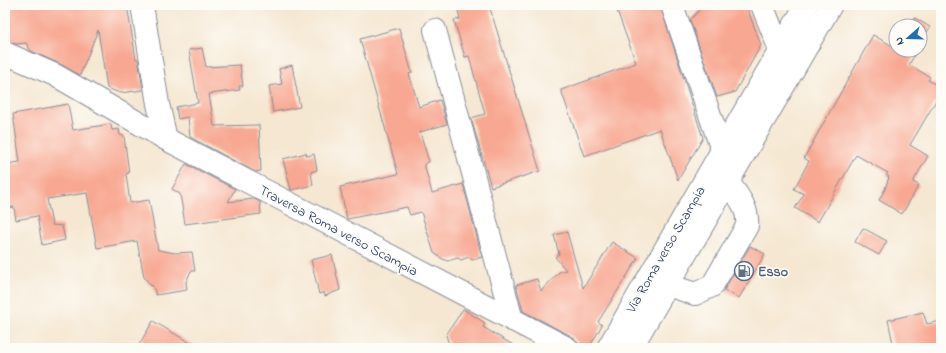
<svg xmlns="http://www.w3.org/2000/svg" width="946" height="353" font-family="'Indie Flower',sans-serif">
	<rect width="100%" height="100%" fill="#fdfcf7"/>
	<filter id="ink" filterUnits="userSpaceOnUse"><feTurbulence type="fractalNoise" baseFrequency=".025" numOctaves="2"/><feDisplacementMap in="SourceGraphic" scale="8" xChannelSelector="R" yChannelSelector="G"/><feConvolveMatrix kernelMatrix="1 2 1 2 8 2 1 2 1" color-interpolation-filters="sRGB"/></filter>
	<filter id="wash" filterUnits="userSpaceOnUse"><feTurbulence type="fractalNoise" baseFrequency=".012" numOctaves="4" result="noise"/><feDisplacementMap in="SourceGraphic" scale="16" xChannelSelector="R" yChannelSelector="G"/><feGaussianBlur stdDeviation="0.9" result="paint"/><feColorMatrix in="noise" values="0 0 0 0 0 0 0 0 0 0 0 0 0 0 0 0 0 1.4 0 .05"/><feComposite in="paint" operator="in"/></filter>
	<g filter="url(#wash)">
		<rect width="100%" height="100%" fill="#f5e7d1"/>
		<g id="blocks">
			<g fill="#f8a892">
				<path d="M5,5H127L136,59H138L143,90L120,93L107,88L98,30L80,75L60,64L31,51L26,43L16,44L5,41Z"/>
				<path d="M464,5H489L540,171L491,187L471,118L485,114L469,56L465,57L454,20L460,19L457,7Z"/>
				<path d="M615,5H660L703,138L678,180L660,129L584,156L561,90L636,63Z"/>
				<path d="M704,5H746L761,45L735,92L717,97L690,20Z"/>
				<path d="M915,18L930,27L920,45V26H910Z"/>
				<path d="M399,28L412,73L409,74L419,107L440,100L447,124L420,132L429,162L424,164L432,193L463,184L482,257L472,260L469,257L461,260L458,258L447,261L441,258L434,253L421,212L410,215L407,207L347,219L340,187L398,174L360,39Z"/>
				<path d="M873,35L896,48V50H917L909,65L930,77L928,80L941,88V92L910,145L928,156L913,182L919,185L902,214L879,200L885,189L889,177L886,175L888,173L856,155L818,222L795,208L804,194L794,189L809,161L804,158Z"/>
				<path d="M202,48L206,67L240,65L243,86H239L240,90L209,94L214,126L259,125L261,171L255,172L190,137L188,117L178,119L176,107L198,103L189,50Z"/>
				<path d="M292,65L300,107L273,112L269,86L282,84L279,69Z"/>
				<path d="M68,104L73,130L111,124L112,130L119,129L120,135L124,136L129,173L126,174L130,203L149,200L158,250L175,253L192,252L195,271H191L186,282L187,290L156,295L153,286L150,285L144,277L137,241L97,248L87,193L47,199L52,225L62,226L65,240L42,245L37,216L16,220L14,207L5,208V164L20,162L13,114Z"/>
				<path d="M306,153L307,156L314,154L317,170L311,172L313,185L291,190L283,159Z"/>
				<path d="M186,164L235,189L228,202L254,199L260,202L261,214L185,224L180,194L172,189Z"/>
				<path d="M863,228L887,241L879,255L855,242Z"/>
				<path d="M567,232L583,288L612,242L638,258L598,322L602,325L589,348L578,344L573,337L523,311L516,285L537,279L541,291L559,272L566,270L555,257L559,254L554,235Z"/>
				<path d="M750,246L765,254L739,298L724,290Z"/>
				<path d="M332,255L340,290L325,296L324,292L319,294L311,260Z"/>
				<path d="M463,309L485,323L483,327L518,348H450L446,335Z"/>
				<path d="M923,312L927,324L941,321V348H894L888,320Z"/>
				<path d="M153,321L199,348H137Z"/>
			</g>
		</g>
	</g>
	<g filter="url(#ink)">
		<use href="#blocks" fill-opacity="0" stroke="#888b98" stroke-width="1"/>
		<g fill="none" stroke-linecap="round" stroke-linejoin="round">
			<g stroke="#888b98" stroke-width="24">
				<g id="minor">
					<path d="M142,5L158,104L166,139"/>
					<path d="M672,5L722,150L731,162"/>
					<path d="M762,5L780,50"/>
					<path d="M435,30L512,320"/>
					<path d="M5,53L55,75L166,139L567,348"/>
					<path d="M668,285L695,294L712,286L747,226C749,208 738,196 728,182"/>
				</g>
			</g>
			<g stroke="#888b98" stroke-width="24">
				<g id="major">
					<path d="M608,348L806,5"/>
					<path d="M631,348L831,5"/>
				</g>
			</g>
			<use href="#minor" stroke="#fff" stroke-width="22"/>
			<use href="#major" stroke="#fff" stroke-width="22"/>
		</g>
	</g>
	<defs>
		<g id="fuel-ring" transform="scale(1)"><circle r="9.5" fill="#fdfcf7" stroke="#5c6f8a" stroke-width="1.5"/><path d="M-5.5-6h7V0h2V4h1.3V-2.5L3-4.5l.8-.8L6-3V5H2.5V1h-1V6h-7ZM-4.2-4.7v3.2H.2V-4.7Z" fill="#5c6f8a"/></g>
	</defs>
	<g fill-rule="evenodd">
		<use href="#fuel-ring" x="744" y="271"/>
	</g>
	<g text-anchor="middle" stroke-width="3.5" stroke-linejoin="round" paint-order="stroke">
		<g font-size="14" fill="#1b2f5e" stroke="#fdfcf7">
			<text transform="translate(339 230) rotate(28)" y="5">Traversa Roma verso Scampia</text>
			<text transform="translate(665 249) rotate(-60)" y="5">Via Roma verso Scampia</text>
		</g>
		<g font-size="14" font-weight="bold" fill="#4e5e75" stroke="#fdfcf7" text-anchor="start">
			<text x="758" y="276">Esso</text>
		</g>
	</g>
	<rect width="946" height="353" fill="none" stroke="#fdfcf7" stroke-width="20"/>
	<g transform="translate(908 38) rotate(250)"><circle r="19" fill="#fdfcf7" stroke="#a3aaba"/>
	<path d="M0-3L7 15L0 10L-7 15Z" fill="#1f6fb2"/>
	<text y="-6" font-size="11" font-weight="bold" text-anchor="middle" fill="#1b2f5e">N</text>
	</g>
</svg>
